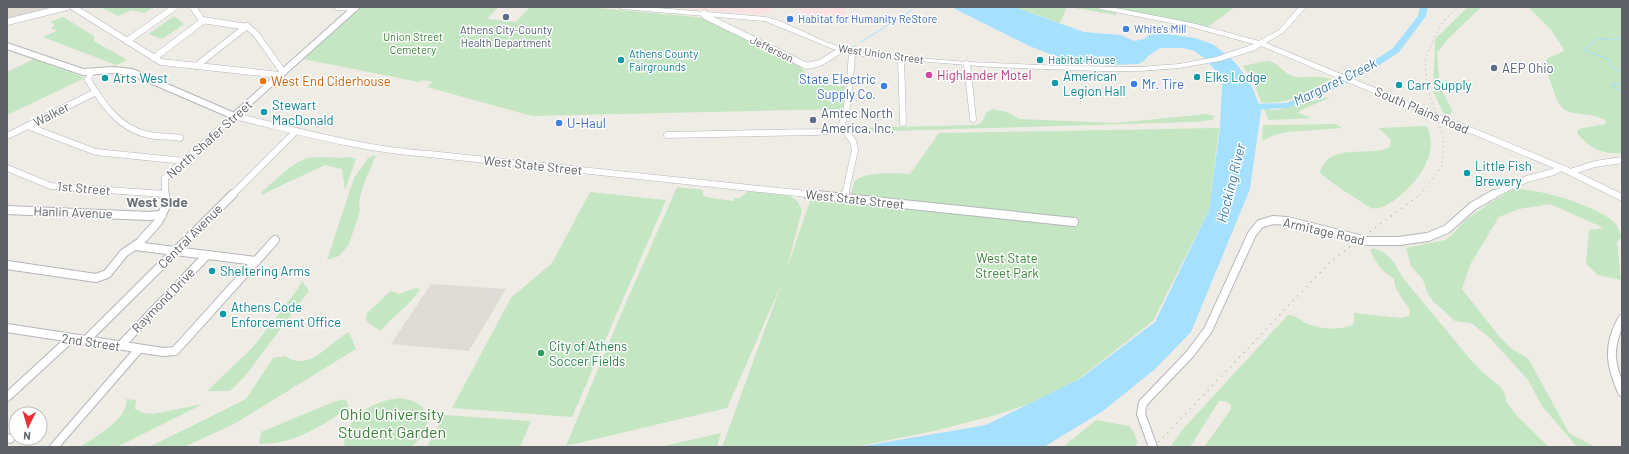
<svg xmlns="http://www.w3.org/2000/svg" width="1629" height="454" font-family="Barlow,sans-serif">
	<rect width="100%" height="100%" fill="#efece5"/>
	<path fill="#dedbd7" d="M431,284L506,289L469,351L391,344Z"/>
	<path fill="#dfdbd3" d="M7,7H67L7,22Z"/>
	<g fill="#fbe2e2">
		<path d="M665,7H775L762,15Z"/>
		<path d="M793,7H845L844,16L833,23L824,24Z"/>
	</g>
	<g fill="#c5e6c2">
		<path d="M100,7H155L144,13L132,10L118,16Z"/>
		<path d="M360,7H498L487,19L516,22L530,7H587L706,18L799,65L814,84L845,86L843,109L532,116L427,87L433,82L422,80L419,82L303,59Z"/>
		<path d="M1014,7H1067L1060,23Z"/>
		<path d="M1069,7H1235L1206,28L1117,11L1116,15Z"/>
		<path d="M1468,7H1481L1447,40L1437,53L1440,87L1452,110L1451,114H1444L1433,91L1435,39Z"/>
		<path d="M1528,7H1622V153C1603,155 1589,148 1577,133L1578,130L1582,128L1606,124L1605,120C1578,106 1562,126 1552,85C1549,77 1545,69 1546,61L1548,58L1564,51L1563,48L1552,31Z"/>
		<path d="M174,16L184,24L162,39L149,34Z"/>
		<path d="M63,17L94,36V41L127,60L116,65L43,37L57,31L51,28L55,25L50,22Z"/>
		<path d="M34,59L85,78L7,115V72Z"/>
		<path d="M1267,61C1279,62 1282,73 1293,76C1307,80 1316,73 1333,80C1319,92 1279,106 1261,102L1252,78L1242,66Z"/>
		<path d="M1328,97L1329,98L1301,110L1298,113L1312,118L1269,120L1264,109L1277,110Z"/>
		<path d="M993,109L1007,112L1020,119L1116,123L1207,114L1215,116L1212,120L1194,122L855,132L852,128L975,125L981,123L987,112Z"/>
		<path d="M1336,124L1342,128L1287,132L1274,135L1262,141L1263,125Z"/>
		<path d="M1424,126L1427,127C1432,140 1432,150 1426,163C1421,178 1389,213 1371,208L1338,187L1320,173C1328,141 1368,158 1390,147L1391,140L1379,128Z"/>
		<path d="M1219,128L1209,210L1153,321L1080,378L1043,399L996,415L934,431L855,447H722L781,285L727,408L566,446L621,314L677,187L703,190V195L706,197L733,201L734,198H740L748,191L790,196L798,202L802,210L787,268L811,198L850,202C851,196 852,186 855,181C863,171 899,173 910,174L939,133Z"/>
		<path d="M376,155L363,186L359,201L360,211L349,244L339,256L327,260L354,178L368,158Z"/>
		<path d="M350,157L356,159L345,190L342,169L325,165L261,195V193C272,183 295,160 309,158C321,156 337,159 350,157Z"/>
		<path d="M1516,189C1540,189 1598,206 1615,223C1618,227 1620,232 1622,237L1617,242L1621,280L1598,275L1586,264L1589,230L1604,228L1550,204L1519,209L1499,217L1470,265L1462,289L1498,335L1512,349L1528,358L1569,433L1595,447H1577L1542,406L1528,380L1490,338L1471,323L1455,321L1433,301L1428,294L1423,280L1411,266L1406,248L1445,240L1454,233L1465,220L1508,191Z"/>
		<path d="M590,192L666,200L572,417L452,408L511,298L552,263Z"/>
		<path d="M1373,248L1383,252L1393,261L1403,278L1470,359L1482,372L1501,387L1504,392L1507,403L1517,416L1549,447H1204L1229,412L1231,408L1230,404L1225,401H1219L1190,447H1170L1183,429L1288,315C1296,315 1301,321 1308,324C1319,329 1343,331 1354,324V313L1401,318L1409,316L1410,310L1396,289L1394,279L1381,269L1373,257L1370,250Z"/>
		<path d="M302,281L309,291L246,375L230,391H207L253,347L297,290Z"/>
		<path d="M416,288L420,289C410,306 393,315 381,331L371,325L366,320L367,313L391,291L399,294Z"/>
		<path d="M349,332L356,349L234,424L184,447H149L246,399L273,358L285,356C310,373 328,343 349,332Z"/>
		<path d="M399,398C433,402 435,425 412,447H345C343,441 345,434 348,429C358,409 378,401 399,398Z"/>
		<path d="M126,399L136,400L135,409L143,413L153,414L203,404L117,447H81C95,436 129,419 126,399Z"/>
		<path d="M345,399L349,406C325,426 291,445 259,444L261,432L333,402Z"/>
		<path d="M444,415L531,421L520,447H427Z"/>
		<path d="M1096,420L1129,426C1134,432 1139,439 1136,447H1063Z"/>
		<path d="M721,433L717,447H660Z"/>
	</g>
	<path fill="#a5e0ff" d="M951,7H1014L1084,32L1120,35L1135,41L1144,39L1149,35L1162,33L1195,38L1214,45L1233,60L1245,75L1254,91L1261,111L1250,189L1191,332L1155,369L1103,411L1044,447H858L986,425L1081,378L1155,322L1209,210L1220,127L1222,85L1216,71L1203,57L1194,51L1183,48H1160L1148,56L1144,61L1138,64L1107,65L1069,61L1029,46Z"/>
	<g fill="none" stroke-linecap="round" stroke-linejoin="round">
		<g stroke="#a5e0ff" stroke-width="1">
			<path d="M1622,39L1617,38L1611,40L1596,38L1584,50L1608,59L1612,67L1621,72L1622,76"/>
			<path d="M861,42L912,10"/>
			<path d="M851,48L855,46"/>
			<path d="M1622,84L1611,85L1622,92"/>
		</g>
		<path fill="#a5e0ff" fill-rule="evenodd" d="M1420,7H1428L1426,16L1399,52L1381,64L1343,85L1288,108L1246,110L1242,107L1246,104L1286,103L1337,81L1375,60L1393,48L1418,16Z"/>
		<g stroke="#b2b6ba" stroke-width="7">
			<g id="minor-far1">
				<path d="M73,7L161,62L280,75"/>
				<path d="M193,7L202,20L248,27L256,34L283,72"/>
				<path d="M337,7L355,8"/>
				<path d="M704,13L705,16L807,66L820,63L841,50"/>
				<path d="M7,22L67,7"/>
				<path d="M127,41L175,7"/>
				<path d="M154,58L204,20"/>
				<path d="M901,59L903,123"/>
				<path d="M967,64L973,119"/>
				<path d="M196,66L247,26"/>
				<path d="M91,72L88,80C103,104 119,129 149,135C159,137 170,136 180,138"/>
				<path d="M27,126L96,152L184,161"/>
				<path d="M667,135L817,132L843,129"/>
				<path d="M7,136L96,92"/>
				<path d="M7,168L51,186L164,194"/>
				<path d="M1570,172L1595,164L1622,160"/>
				<path d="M165,195V178L234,116C298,131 363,150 429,154L817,195"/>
				<path d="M232,195L296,131"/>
				<path d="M845,195L855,150L853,141L843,129L842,124L846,112L849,93L852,53"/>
				<path d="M1492,195L1527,179L1553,172L1561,168"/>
			</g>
		</g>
		<g stroke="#b2b6ba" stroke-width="10">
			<g id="minor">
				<path d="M162,194H164"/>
				<path d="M807,194L1074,222"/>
				<path d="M844,198L845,194"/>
				<path d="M7,210L148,216L162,215"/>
				<path d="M135,246L256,261"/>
				<path d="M7,265L96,278L107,274L124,253L139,243L158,222L165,208V194"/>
				<path d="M1622,319C1607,347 1610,364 1622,392"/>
				<path d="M7,328L163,352L175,351L275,240"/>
				<path d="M85,341L233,194"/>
				<path d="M120,346L207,255"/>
				<path d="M7,397L70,339"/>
				<path d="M7,438L10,439"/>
				<path d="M54,447L139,349"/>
				<path d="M1153,447L1141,414L1143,403L1190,354L1208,330L1252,234L1260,224L1273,220L1287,221L1367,241H1399L1428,237L1447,229L1473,206L1494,194"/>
			</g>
		</g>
		<g stroke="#b2b6ba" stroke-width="8">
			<path id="tertiary" d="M7,46L83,72L113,70L132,72L234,116L356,7"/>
		</g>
		<g stroke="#b1b5ba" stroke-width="1">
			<path id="secondary" d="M619,7H646L766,17L780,21L826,42L849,50L903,57L968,62L1064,66L1140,67L1179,64L1216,57L1254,44L1191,27L1100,9L1097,7H1110L1192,23L1259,41L1279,30L1299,7H1306L1284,32L1266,43L1567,167L1622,194V201L1561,171L1261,46L1255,50L1220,61L1179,68L1140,71H1100L990,67L860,56L833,49L765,21L622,9Z"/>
		</g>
		<use href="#minor-far1" stroke="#fff" stroke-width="6"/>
		<use href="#minor" stroke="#fff" stroke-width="8"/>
		<use href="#tertiary" stroke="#fff" stroke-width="6"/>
		<use href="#secondary" fill="#fff" fill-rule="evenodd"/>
		<path stroke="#b4b5b5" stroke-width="1" stroke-dasharray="1 4" stroke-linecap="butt" d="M1420,195L1442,166L1444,140L1427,87L1425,60L1436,34L1444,20L1459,7"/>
		<path stroke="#b4b5b5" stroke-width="1.5" stroke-dasharray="1 5.5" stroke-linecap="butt" d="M1154,447L1332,260L1421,194"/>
	</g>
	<g fill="#5c6f8a" stroke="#fff" stroke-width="1.5">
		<circle cx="506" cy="17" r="4"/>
		<circle cx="1494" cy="68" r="4"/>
		<circle cx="813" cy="120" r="4"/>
	</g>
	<g fill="#3f7fe0" stroke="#fff" stroke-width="1.5">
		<circle cx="790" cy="19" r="4"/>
		<circle cx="1126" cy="29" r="4"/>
		<circle cx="1134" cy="84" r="4"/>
		<circle cx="884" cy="86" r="4"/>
		<circle cx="559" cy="123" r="4"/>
	</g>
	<g fill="#0f9aa8" stroke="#fff" stroke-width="1.5">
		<circle cx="621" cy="60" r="4"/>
		<circle cx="1040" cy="60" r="4"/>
		<circle cx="1197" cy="77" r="4"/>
		<circle cx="105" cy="78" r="4"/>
		<circle cx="1055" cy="83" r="4"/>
		<circle cx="1399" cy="85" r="4"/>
		<circle cx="264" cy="112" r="4"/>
		<circle cx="1467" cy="173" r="4"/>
		<circle cx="212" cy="271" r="4"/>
		<circle cx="223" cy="314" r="4"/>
	</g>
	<circle fill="#d1479c" stroke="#fff" stroke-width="1.5" cx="929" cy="75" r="4"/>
	<circle fill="#e8710a" stroke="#fff" stroke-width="1.5" cx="263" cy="81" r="4"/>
	<circle fill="#2e9e5b" stroke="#fff" stroke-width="1.5" cx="541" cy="353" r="4"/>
	<g text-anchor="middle" stroke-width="3" stroke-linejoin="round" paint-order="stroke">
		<g font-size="11" fill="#366cbe" stroke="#fff" text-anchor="start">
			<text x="798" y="23">Habitat for Humanity ReStore</text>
			<text x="1134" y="33">White's Mill</text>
		</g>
		<g font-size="11" fill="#4e5e75" stroke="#fff">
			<text x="506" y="34">Athens City-County<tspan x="506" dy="13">Health Department</tspan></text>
		</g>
		<g font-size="11" fill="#398435" stroke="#fff">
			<text x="413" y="41">Union Street<tspan x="413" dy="13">Cemetery</tspan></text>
		</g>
		<g font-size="11" fill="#5d6165" stroke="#fff">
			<text transform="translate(772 49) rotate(26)" y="4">Jefferson</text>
			<text transform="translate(881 54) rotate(8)" y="4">West Union Street</text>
		</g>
		<g font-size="11" fill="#0d838f" stroke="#fff" text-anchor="start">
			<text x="629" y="58">Athens County<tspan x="629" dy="13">Fairgrounds</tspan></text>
			<text x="1048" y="64">Habitat House</text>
		</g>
		<g font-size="13" fill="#4e5e75" stroke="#fff" text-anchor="start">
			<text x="1502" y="73">AEP Ohio</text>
			<text x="821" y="118">Amtec North<tspan x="821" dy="15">America, Inc.</tspan></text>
		</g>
		<g font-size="13" fill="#b23c85" stroke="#fff" text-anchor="start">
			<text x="937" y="80">Highlander Motel</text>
		</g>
		<g font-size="13" fill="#0d838f" stroke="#fff" text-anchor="start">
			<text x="1063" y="81">American<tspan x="1063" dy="15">Legion Hall</tspan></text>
			<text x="1205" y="82">Elks Lodge</text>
			<text x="113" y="83">Arts West</text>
			<text x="1407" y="90">Carr Supply</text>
			<text x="272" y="110">Stewart<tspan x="272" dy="15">MacDonald</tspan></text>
			<text x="1475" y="171">Little Fish<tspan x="1475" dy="15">Brewery</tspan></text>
			<text x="220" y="276">Sheltering Arms</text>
			<text x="231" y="312">Athens Code<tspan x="231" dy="15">Enforcement Office</tspan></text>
		</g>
		<g font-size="13" fill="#366cbe" stroke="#fff" text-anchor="start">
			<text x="876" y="84" text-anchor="end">State Electric<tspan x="876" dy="15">Supply Co.</tspan></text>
			<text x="1142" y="89">Mr. Tire</text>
			<text x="567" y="128">U-Haul</text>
		</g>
		<g font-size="13" fill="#c56008" stroke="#fff" text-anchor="start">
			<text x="271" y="86">West End Ciderhouse</text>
		</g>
		<g font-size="13" fill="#5d6165" stroke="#fff">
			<text transform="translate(1422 110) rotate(23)" y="5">South Plains Road</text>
			<text transform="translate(51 114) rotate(-27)" y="5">Walker</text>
			<text transform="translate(209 139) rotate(-42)" y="5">North Shafer Street</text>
			<text transform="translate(533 165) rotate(6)" y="5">West State Street</text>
			<text transform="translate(84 188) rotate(5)" y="5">1st Street</text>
			<text transform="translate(855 199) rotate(6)" y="5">West State Street</text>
			<text transform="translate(73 212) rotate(2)" y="5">Hanlin Avenue</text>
			<text transform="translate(1324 231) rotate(13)" y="5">Armitage Road</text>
			<text transform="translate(190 236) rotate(-45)" y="5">Central Avenue</text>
			<text transform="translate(163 300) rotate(-46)" y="5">Raymond Drive</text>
			<text transform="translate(91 342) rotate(8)" y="5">2nd Street</text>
		</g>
		<g font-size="13" fill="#398435" stroke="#fff">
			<text x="1007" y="263">West State<tspan x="1007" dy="15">Street Park</tspan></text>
		</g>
		<g font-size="13" fill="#27864d" stroke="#fff" text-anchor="start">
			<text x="549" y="351">City of Athens<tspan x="549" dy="15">Soccer Fields</tspan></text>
		</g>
		<g font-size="14" font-style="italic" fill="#3f7ca8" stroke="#fff">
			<text transform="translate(1335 82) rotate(-26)" y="5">Margaret Creek</text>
			<text transform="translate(1231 183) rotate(-76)" y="5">Hocking River</text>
		</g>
		<g font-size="14" font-weight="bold" fill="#6e7377" stroke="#fff">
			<text x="157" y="207">West Side</text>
		</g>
		<g font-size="16" fill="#398435" stroke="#fff">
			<text x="392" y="420">Ohio University<tspan x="392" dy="18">Student Garden</tspan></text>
		</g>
	</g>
	<rect width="1629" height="454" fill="none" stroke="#5d6165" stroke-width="16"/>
	<g transform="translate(28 426) rotate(185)"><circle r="19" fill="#ffffff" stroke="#bec0c1"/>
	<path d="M0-3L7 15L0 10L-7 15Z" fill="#e93134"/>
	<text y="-6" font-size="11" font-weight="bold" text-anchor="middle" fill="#5d6165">N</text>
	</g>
</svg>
